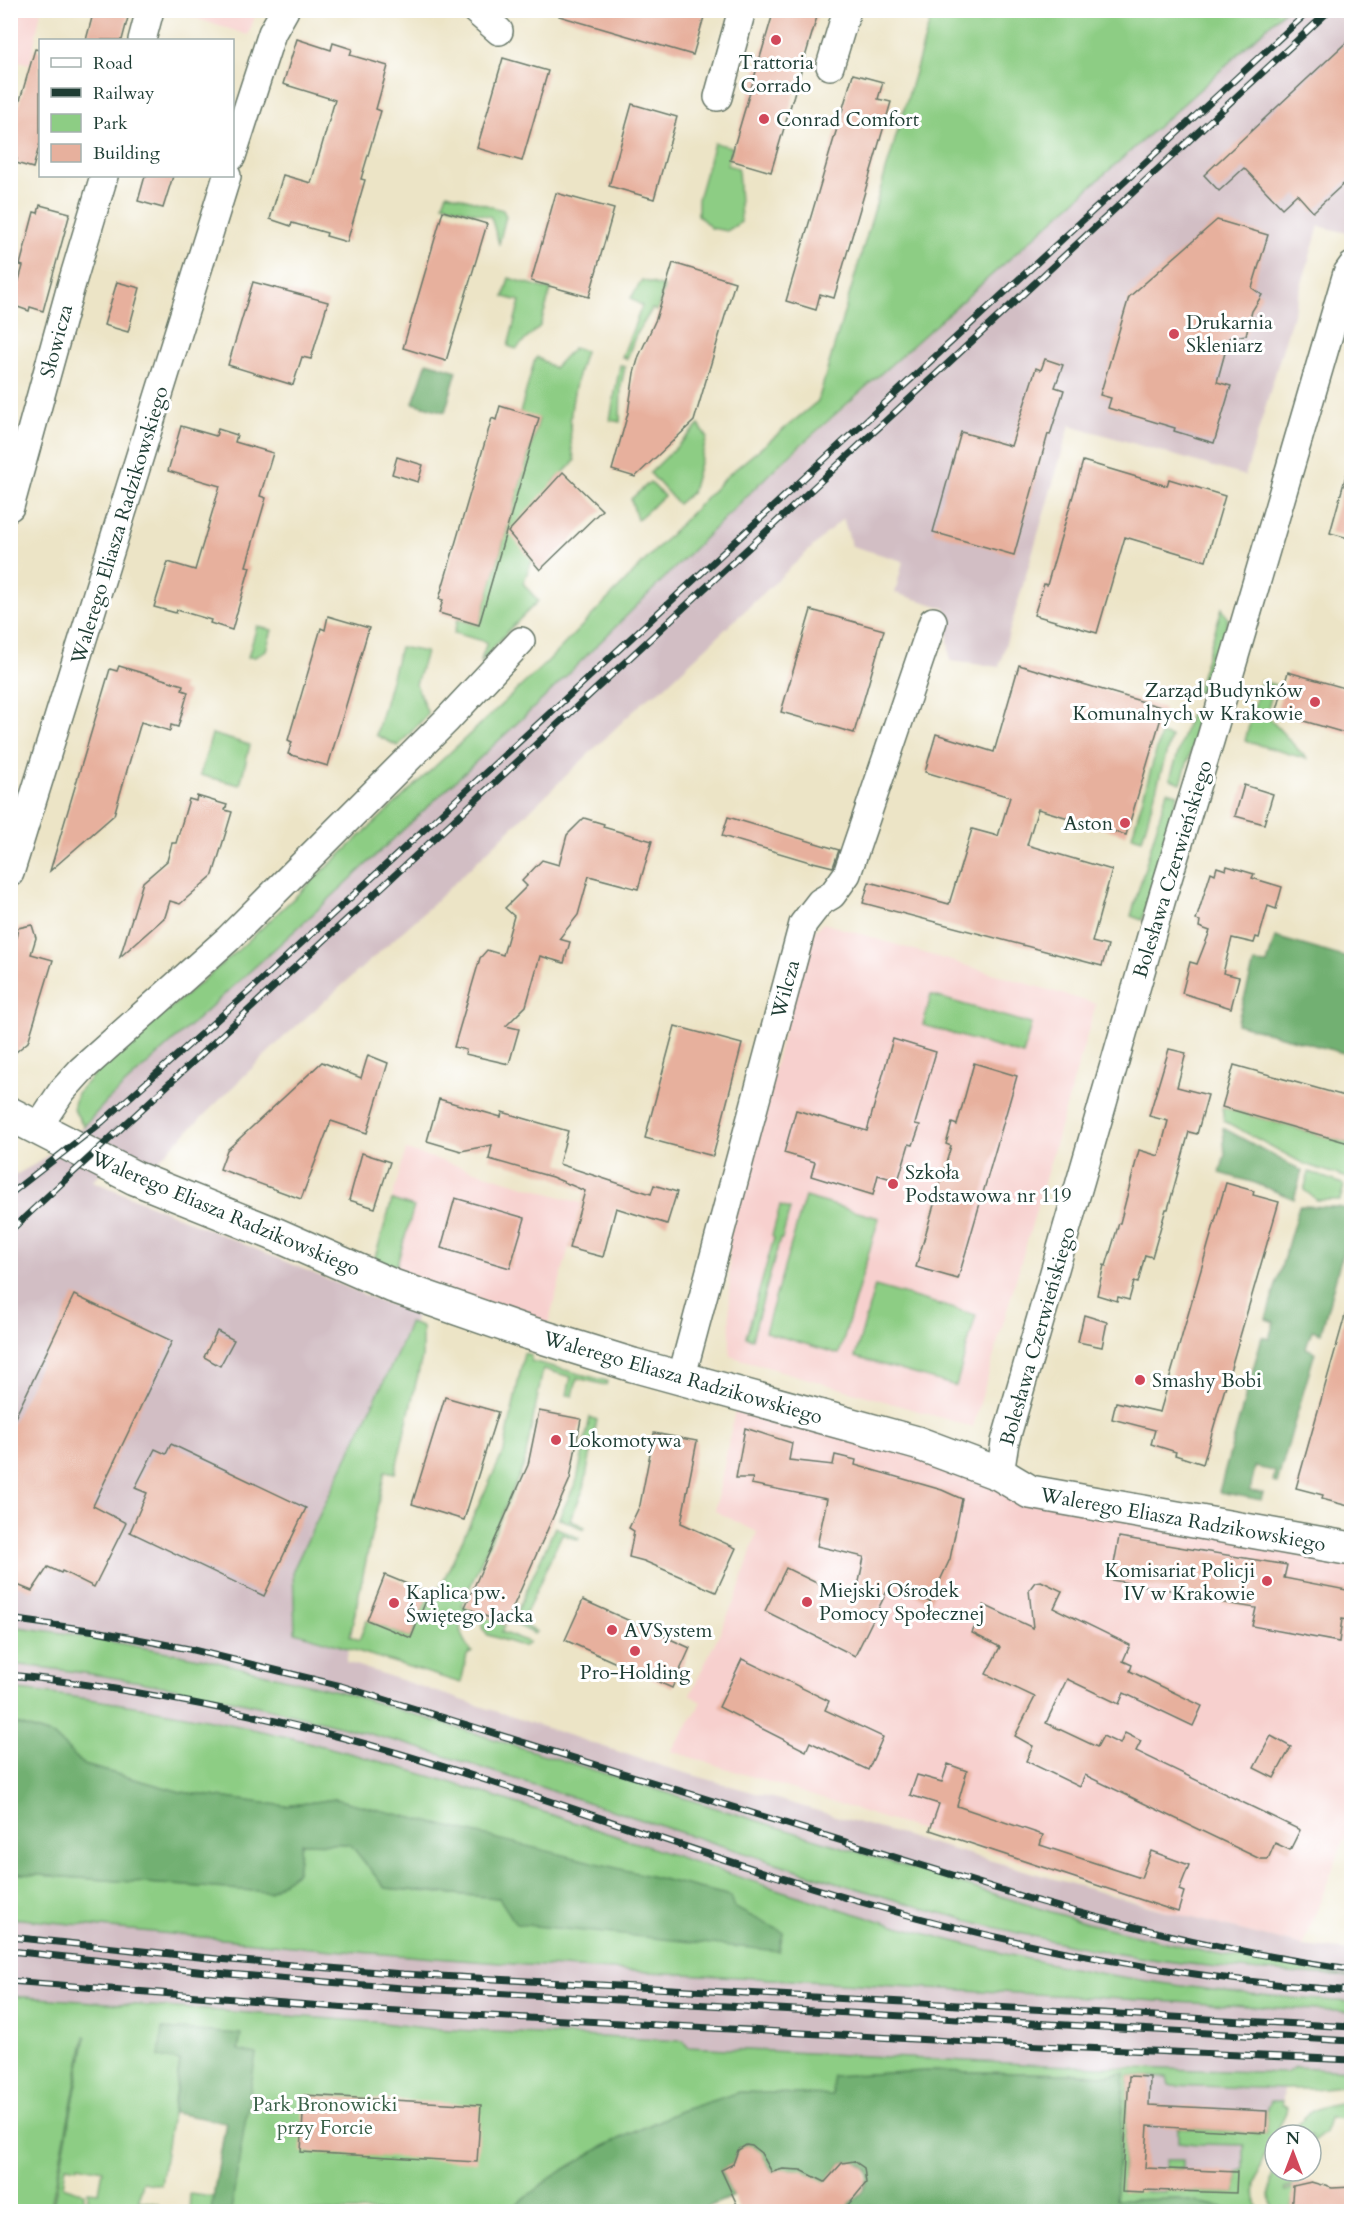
<svg xmlns="http://www.w3.org/2000/svg" width="1362" height="2222" font-family="Cardo,serif">
	<rect width="100%" height="100%" fill="#fff"/>
	<filter id="ink" filterUnits="userSpaceOnUse"><feTurbulence type="fractalNoise" baseFrequency=".0167" numOctaves="2"/><feDisplacementMap in="SourceGraphic" scale="12" xChannelSelector="R" yChannelSelector="G"/><feConvolveMatrix kernelMatrix="1 2 1 2 8 2 1 2 1" color-interpolation-filters="sRGB"/></filter>
	<filter id="wash" filterUnits="userSpaceOnUse"><feTurbulence type="fractalNoise" baseFrequency=".008" numOctaves="4" result="noise"/><feDisplacementMap in="SourceGraphic" scale="24" xChannelSelector="R" yChannelSelector="G"/><feGaussianBlur stdDeviation="1.35" result="paint"/><feColorMatrix in="noise" values="0 0 0 0 0 0 0 0 0 0 0 0 0 0 0 0 0 1.4 0 .05"/><feComposite in="paint" operator="in"/></filter>
	<g filter="url(#wash)">
		<rect width="100%" height="100%" fill="#ece4c6"/>
		<g fill="#f7d0ce">
			<path d="M10,11H41L30,64L11,59Z"/>
			<path d="M173,11L257,10V11L248,35Z"/>
			<path d="M823,923L1096,1004L973,1427L730,1356L729,1238L809,936Z"/>
			<path d="M406,1150L581,1203L548,1324L373,1264Z"/>
			<path d="M736,1405L1351,1558V1664L1342,1704L1351,1707V1821L1303,1946L1173,1913L950,1838L933,1834L671,1751L702,1702L690,1695L736,1598L757,1532L715,1511Z"/>
		</g>
		<path fill="#d2bec4" d="M1284,11H1351V234L1319,226L1245,476L1070,425L999,667L950,661L945,608L895,593L903,561L852,546L843,518L660,691L647,698L420,916L282,1039L151,1167L121,1151L93,1181L382,1302L416,1313L346,1662L665,1767L1173,1913L1303,1946L1351,1951V2076L1286,2073L1282,2107L1256,2157L1243,2211L1115,2201L1125,2073L1155,2067L1046,2065L688,2047L683,2041L433,2029L294,2017L143,2027L11,2028L10,1178L39,1162L84,1126L73,1109L77,1093L100,1068L235,953L1208,82Z"/>
		<g fill="#8dcd84" stroke="#56855c" stroke-width="1.5">
			<path d="M933,11H1284L1208,82L775,468L544,698L325,903L107,1101L84,1126L73,1109L77,1093L100,1068L235,953L546,663L727,476L818,401Z"/>
			<path d="M714,143L732,147L727,165L738,168L741,222L727,231L711,228L698,215V199Z"/>
			<path d="M447,193L503,210L506,216L499,244L491,217L443,204Z"/>
			<path d="M509,278L551,290L540,326L516,349L508,346L520,301L504,297Z"/>
			<path d="M642,280L664,287L657,311L652,309L635,337L627,359L622,357L642,306L631,298Z"/>
			<path d="M573,348L585,351C574,385 564,426 575,461L553,483L532,561L523,583L538,601L509,630L480,663L487,642L454,633L458,619L479,625L539,419L520,413L534,362L537,357L554,368Z"/>
			<path d="M620,365L625,367L621,386L620,422L610,420Z"/>
			<path d="M699,425L707,437L692,492L678,504L650,473Z"/>
			<path d="M650,482L664,496L637,520L631,499Z"/>
			<path d="M1222,608L1228,619L1208,689L1202,694L1196,692Z"/>
			<path d="M257,626L272,630L266,650L255,657H248Z"/>
			<path d="M400,647L426,652L416,684L428,714L398,746L376,735Z"/>
			<path d="M1261,681L1275,685L1266,715L1307,759L1245,741Z"/>
			<path d="M1191,711L1199,714L1200,721L1181,783L1170,779Z"/>
			<path d="M212,734L250,745L240,785L200,775Z"/>
			<path d="M1161,734L1171,737L1142,839L1132,836Z"/>
			<path d="M1167,791L1178,794L1142,920L1131,916Z"/>
			<path d="M931,995L1031,1024L1023,1055L923,1025Z"/>
			<path d="M1222,1107L1351,1144V1179L1304,1164L1224,1121Z"/>
			<path d="M1309,1172L1343,1184L1344,1186L1340,1200H1317L1304,1190Z"/>
			<path d="M805,1197L879,1218L839,1354L765,1332Z"/>
			<path d="M392,1200L414,1207L395,1271L373,1264Z"/>
			<path d="M780,1206L790,1209L782,1239H780L752,1339L746,1337L774,1238L772,1236Z"/>
			<path d="M875,1286L976,1315L956,1386L855,1357Z"/>
			<path d="M409,1323L422,1327V1357L395,1473L385,1471L350,1636L359,1640L367,1620L411,1638L429,1593L436,1596L504,1451L524,1353L531,1355V1361L607,1381L606,1385L577,1378L573,1396L567,1395L571,1377L543,1369L524,1465L462,1605L505,1625L502,1632L529,1642L525,1646H522L488,1635L482,1628V1621L462,1612C457,1627 461,1640 472,1652L467,1655L461,1683L295,1632L293,1570L397,1354Z"/>
			<path d="M590,1417L597,1420L584,1488L570,1520L585,1527L584,1529L559,1518L577,1480Z"/>
			<path d="M555,1527L579,1538L578,1540L562,1534L521,1624L537,1632L535,1634L512,1623Z"/>
			<path d="M11,1626L70,1634L205,1659L345,1693L1087,1923L1214,1954L1351,1977C1266,1972 1181,1966 1097,1950C971,1926 850,1887 729,1848C626,1814 523,1781 420,1748C285,1709 150,1678 11,1664Z"/>
			<path d="M11,1689C98,1699 185,1713 270,1733C493,1785 706,1874 927,1934C1063,1972 1211,1994 1351,2002V2012L526,1965L332,1950L11,1918L10,1873L269,1892L297,1872L301,1843L351,1844L385,1888L499,1898L779,1951L783,1932L335,1799L286,1806L181,1792L84,1765L54,1736L11,1722Z"/>
			<path d="M10,1996L374,2022L433,2029L683,2041L688,2047L1046,2065L1286,2073L1295,2067L1351,2070V2085L1314,2089H1284L1169,2085L1167,2078L1129,2076L1122,2191L1165,2193L1166,2160H1183V2169H1173V2191L1236,2193L1237,2172L1244,2169V2145L1197,2144L1178,2142V2128L1266,2133L1267,2111L1271,2101H1282V2105L1287,2108C1286,2118 1279,2125 1275,2134C1262,2157 1250,2185 1258,2211H1243L1179,2199L1115,2201L1124,2073L1111,2075L927,2071L834,2076L833,2095L740,2092L680,2111L604,2146L552,2177L507,2211L189,2212L190,2194L213,2197L241,2035L163,2029L180,2061L161,2185L142,2182L139,2200L158,2204L156,2211H87L88,2191L99,2192L103,2170L78,2165L77,2168L66,2166L63,2186L84,2193V2211H52L86,2037L85,2036L50,2211H11Z"/>
			<path d="M1340,2103L1351,2104V2119L1329,2118L1325,2133L1314,2141L1311,2149V2135H1291C1301,2115 1318,2105 1340,2103Z"/>
			<path d="M1275,2169V2171H1303L1299,2184L1285,2189L1286,2191L1298,2187L1292,2202L1291,2211L1274,2212C1268,2197 1269,2183 1275,2169Z"/>
		</g>
		<g fill="#72b072" stroke="#487653" stroke-width="1.5">
			<path d="M427,362L457,371L445,412L413,403Z"/>
			<path d="M1275,937L1351,959V1055L1237,1024L1254,963L1267,964Z"/>
			<path d="M1223,1128L1302,1171L1294,1199L1255,1183L1220,1173L1225,1155Z"/>
			<path d="M1299,1206L1338,1207L1351,1210V1222L1321,1333L1312,1330L1306,1348L1315,1352L1277,1483L1273,1482L1275,1471L1255,1467L1250,1491L1263,1493L1261,1500L1219,1492L1262,1337L1269,1339L1274,1322L1266,1319Z"/>
			<path d="M10,1722L54,1736L84,1765L181,1792L286,1806L335,1799L731,1896L735,1908L783,1932L779,1951L516,1924L499,1898L385,1888L350,1844L301,1843L297,1872L269,1892L11,1873Z"/>
			<path d="M162,2029L241,2034L238,2050L256,2054L231,2211H211L226,2122L173,2113L180,2061L159,2057Z"/>
			<path d="M927,2071L1111,2075L1125,2073L1115,2200L1179,2199L1243,2211H854L848,2206C854,2199 864,2191 867,2182C872,2166 854,2159 842,2163L824,2184C807,2170 793,2167 772,2172C761,2153 745,2127 733,2164L721,2170L733,2196L699,2211L507,2212L552,2177L604,2146L680,2111L740,2092L832,2095L833,2076Z"/>
		</g>
		<g id="blocks">
			<g fill="#e7b09d">
				<path d="M94,10H130L122,40H86Z"/>
				<path d="M560,10H706L693,55L559,16Z"/>
				<path d="M774,10H819L771,172L730,160Z"/>
				<path d="M1352,37V176L1313,212L1297,194L1282,208L1244,168L1219,191L1204,175Z"/>
				<path d="M297,39L331,50L333,43L352,49L350,55L388,66L376,109L381,111L361,179L365,180L347,242L326,236L327,233L292,223L291,226L270,219L283,175L311,183L335,100L283,84Z"/>
				<path d="M35,49L40,50V143L33,168L16,163L17,159L10,157V134Z"/>
				<path d="M503,58L548,71L522,161L477,148Z"/>
				<path d="M853,74L883,82L878,99L891,102L834,298L820,294L816,310L786,301Z"/>
				<path d="M632,104L677,117L654,199L609,186Z"/>
				<path d="M145,176H173L163,208L138,201Z"/>
				<path d="M556,193L614,209L589,297L531,281Z"/>
				<path d="M40,205L70,213L43,311L30,307L29,311L12,305L23,266L20,265L34,212L38,213Z"/>
				<path d="M443,211L487,224L446,361L403,348Z"/>
				<path d="M1217,220L1268,235L1252,288L1262,295L1252,311L1246,335L1229,338L1217,382L1231,386L1214,443L1174,431L1175,428L1108,408L1111,398L1100,395L1129,297Z"/>
				<path d="M673,263L735,282L694,421L635,477L612,470L628,413L634,373L639,356L656,319Z"/>
				<path d="M117,282L140,288L128,332L104,325Z"/>
				<path d="M253,282L328,302L311,359L302,357L293,385L228,365Z"/>
				<path d="M1045,359L1063,365L1055,387L1064,390L1050,435L1048,434L1014,555L933,532L961,432L1011,446L1036,368L1041,370Z"/>
				<path d="M500,406L539,418L479,625L439,613L443,600L439,599L492,418L496,420Z"/>
				<path d="M181,426L216,436L218,429L237,435L235,442L273,453L260,496L266,498L246,566L250,567L232,630L210,623L211,620L177,610L176,613L154,607L168,562L195,570L220,486L168,471Z"/>
				<path d="M397,457L423,465L418,482L392,474Z"/>
				<path d="M1083,461L1167,486L1169,479L1225,496L1206,561L1125,537L1097,633L1034,615L1044,584L1047,585Z"/>
				<path d="M563,472L602,510L540,570L508,532Z"/>
				<path d="M1346,475L1352,476V539L1330,533Z"/>
				<path d="M811,610L884,630L854,733L781,712Z"/>
				<path d="M328,616L369,628L328,766L288,754L292,742L288,740L321,628L325,630Z"/>
				<path d="M1019,665L1164,708L1126,835L1038,809L1027,845L1112,870L1092,942L1108,946L1102,966L863,903L869,882L949,904L972,829L998,836L1010,797L925,772L936,734L994,752Z"/>
				<path d="M119,666L183,685L182,690L188,692L178,727L171,725L170,731L141,722L114,815L50,871L110,669L117,671Z"/>
				<path d="M1288,672L1352,690V735L1276,713Z"/>
				<path d="M1244,785L1273,794L1264,824L1235,816Z"/>
				<path d="M197,796L227,805L225,810L232,812L213,875L180,904L170,901L165,917L120,957L143,882L167,861L172,843H176L189,799L196,801Z"/>
				<path d="M728,817L839,850L833,867L813,862V863L722,836Z"/>
				<path d="M584,818L604,824L603,827L652,841L638,889L589,876L578,915L559,939L570,942L564,963L540,956L526,1006L506,1026L519,1029L509,1064L465,1054L466,1050L454,1047L480,958L487,950L503,955L514,916L505,908L527,886L522,881L542,860L559,865L567,835Z"/>
				<path d="M1227,866L1254,874L1252,878L1282,887L1276,909L1268,906L1259,938L1256,937L1254,943L1232,938L1223,973L1239,977L1231,1008L1182,993L1190,962L1197,964L1210,931L1199,927L1200,921L1196,920L1211,872L1215,874L1217,867L1226,870Z"/>
				<path d="M32,925L36,938L31,954L53,960L28,1042L10,1057V936L16,938L18,928Z"/>
				<path d="M675,1026L742,1044L713,1156L645,1138Z"/>
				<path d="M893,1039L936,1052L915,1124L920,1125L913,1145L909,1144L898,1181L878,1175L873,1195L811,1176L815,1162L784,1153L796,1110L867,1131Z"/>
				<path d="M1169,1049L1186,1053L1177,1087L1208,1095L1197,1134L1189,1132L1168,1209H1166L1152,1257L1145,1255L1138,1283L1134,1282L1129,1300L1118,1297L1117,1301L1097,1295L1104,1265L1106,1266L1119,1223H1120L1139,1150L1159,1156L1168,1121L1149,1116Z"/>
				<path d="M368,1055L388,1063L367,1133L331,1121L301,1199L220,1169L227,1150L322,1062L361,1078Z"/>
				<path d="M974,1063L1017,1076L958,1279L916,1267L951,1146L946,1144L952,1123L957,1125Z"/>
				<path d="M1234,1065L1352,1098V1144L1222,1107Z"/>
				<path d="M439,1099L501,1117L502,1112L568,1131L559,1164L651,1194L654,1185L677,1192L667,1224L616,1208L603,1257L569,1248L585,1191L552,1177L489,1159L492,1145L461,1151L427,1141Z"/>
				<path d="M362,1153L390,1162L375,1208L349,1200Z"/>
				<path d="M1226,1183L1254,1191L1253,1195L1279,1202L1203,1464L1175,1455L1176,1452L1151,1444L1155,1430L1112,1419L1116,1402L1160,1412Z"/>
				<path d="M455,1198L525,1218L510,1268L441,1248Z"/>
				<path d="M74,1295L172,1341L93,1506L126,1523L94,1587L62,1571L61,1573L48,1567L32,1591L10,1582V1428Z"/>
				<path d="M1346,1312L1352,1313V1507L1322,1499L1323,1495L1296,1488Z"/>
				<path d="M1084,1315L1107,1322L1102,1347L1078,1342Z"/>
				<path d="M217,1331L234,1340L220,1366L204,1357Z"/>
				<path d="M445,1397L498,1412L464,1520L412,1504Z"/>
				<path d="M539,1411L581,1419L570,1479L505,1625L465,1607L528,1465Z"/>
				<path d="M745,1428L792,1443L789,1460L833,1465L835,1455L856,1460L855,1465L942,1490L962,1499L950,1559L930,1602L891,1583L855,1656L765,1611L786,1568L855,1602L864,1557L817,1546L827,1499L751,1484L753,1478H736Z"/>
				<path d="M654,1433L697,1441L681,1523L736,1548L716,1592L644,1561L629,1557L634,1531L629,1528L640,1505Z"/>
				<path d="M171,1444L306,1508L264,1596L130,1532L147,1493L135,1488L155,1449L166,1454Z"/>
				<path d="M1119,1537L1287,1565L1284,1578L1352,1591V1621L1342,1619L1339,1642L1252,1626L1256,1608L1193,1598L1194,1594L1111,1580Z"/>
				<path d="M385,1575L429,1593L411,1638L367,1620Z"/>
				<path d="M1041,1581L1062,1591L1054,1608L1130,1645L1123,1661L1132,1665L1130,1671L1202,1706L1193,1726L1124,1693L1119,1704L1067,1679L1046,1723L1097,1747L1103,1736L1120,1744L1125,1733L1141,1741L1136,1751L1300,1830L1290,1850L1275,1843L1268,1859H1260L1085,1775L1080,1787L1026,1761L1033,1746L1015,1736L1035,1697L986,1674L1000,1647L972,1633L984,1605L1033,1628L1029,1590L1035,1582Z"/>
				<path d="M583,1600L690,1648L672,1688L565,1640Z"/>
				<path d="M742,1659L829,1701L825,1710L883,1737L868,1770L810,1742L806,1751L719,1707Z"/>
				<path d="M1271,1736L1291,1747L1274,1778L1254,1768Z"/>
				<path d="M948,1764L967,1771L957,1806L1043,1835L1040,1845L1141,1878L1151,1851L1189,1865L1179,1890L1184,1892L1178,1912L930,1830L939,1804L910,1795L917,1775L942,1782Z"/>
				<path d="M1129,2076L1150,2077L1149,2105L1267,2111L1266,2133L1148,2126L1145,2168L1237,2172L1236,2193L1144,2190V2193L1122,2192Z"/>
				<path d="M304,2095L481,2105L477,2162L301,2152Z"/>
				<path d="M746,2145L752,2146L761,2153L772,2172L783,2169L801,2170L825,2182L842,2163L854,2161L864,2168L866,2183L843,2211H740L721,2170L733,2164L738,2150Z"/>
				<path d="M1311,2182L1332,2188L1352,2187V2211H1291L1293,2186Z"/>
			</g>
		</g>
	</g>
	<g filter="url(#ink)">
		<use href="#blocks" fill-opacity="0" stroke="#677767" stroke-width="1.5"/>
		<g fill="none" stroke-linecap="round" stroke-linejoin="round">
			<g stroke="#677767" stroke-width="30">
				<g id="street">
					<path d="M475,10L499,31"/>
					<path d="M142,40L150,10"/>
					<path d="M830,66L847,10"/>
					<path d="M718,97L742,10"/>
					<path d="M232,156L272,33L285,10"/>
					<path d="M10,507L71,286L104,176"/>
					<path d="M10,873L227,176"/>
					<path d="M38,1127L62,1091L81,1070L228,939L446,721L521,641"/>
					<path d="M681,1379L803,924L820,902L832,895L847,874L933,621"/>
					<path d="M1000,1474L1005,1442L1163,895L1210,741L1347,273L1352,266"/>
				</g>
			</g>
			<g stroke="#677767" stroke-width="36">
				<path id="secondary" d="M10,1114L135,1178L277,1235L393,1286L523,1331L633,1365L917,1443L1000,1474L1030,1492L1352,1549"/>
			</g>
			<use href="#street" stroke="#fff" stroke-width="27"/>
			<use href="#secondary" stroke="#fff" stroke-width="33"/>
			<g stroke="#1f3d34" stroke-width="7">
				<g id="rail">
					<path d="M10,1194L102,1122L256,985L1310,10"/>
					<path d="M10,1231L1330,10"/>
					<path d="M10,1619L96,1631L189,1649L341,1686L1030,1899C1136,1929 1243,1955 1352,1969"/>
					<path d="M10,1675C123,1687 235,1709 344,1738C519,1785 687,1852 861,1902C1021,1948 1185,1979 1352,1991"/>
					<path d="M10,1937L218,1959L403,1974L1352,2027"/>
					<path d="M10,1951L216,1973L402,1988L1352,2041"/>
					<path d="M10,1981L361,2009L1061,2047L1352,2060"/>
				</g>
			</g>
			<use href="#rail" stroke="#fff" stroke-width="4.5" stroke-dasharray="14" stroke-linecap="butt"/>
		</g>
	</g>
	<g fill="#d1495b" stroke="#fff" stroke-width="2">
		<circle cx="776" cy="40" r="6"/>
		<circle cx="764" cy="119" r="6"/>
		<circle cx="1174" cy="334" r="6"/>
		<circle cx="1315" cy="702" r="6"/>
		<circle cx="1125" cy="823" r="6"/>
		<circle cx="893" cy="1184" r="6"/>
		<circle cx="1140" cy="1380" r="6"/>
		<circle cx="556" cy="1440" r="6"/>
		<circle cx="1267" cy="1581" r="6"/>
		<circle cx="807" cy="1602" r="6"/>
		<circle cx="394" cy="1603" r="6"/>
		<circle cx="612" cy="1630" r="6"/>
		<circle cx="635" cy="1651" r="6"/>
	</g>
	<g text-anchor="middle" stroke-width="6" stroke-linejoin="round" paint-order="stroke">
		<g font-size="20" fill="#1f3d34" stroke="#fff" text-anchor="start">
			<text x="776" y="69" text-anchor="middle">Trattoria<tspan x="776" dy="23">Corrado</tspan></text>
			<text x="776" y="126">Conrad Comfort</text>
			<text x="1186" y="329">Drukarnia<tspan x="1186" dy="23">Skleniarz</tspan></text>
			<text x="1303" y="697" text-anchor="end">Zarząd Budynków<tspan x="1303" dy="23">Komunalnych w Krakowie</tspan></text>
			<text x="1113" y="830" text-anchor="end">Aston</text>
			<text x="905" y="1179">Szkoła<tspan x="905" dy="23">Podstawowa nr 119</tspan></text>
			<text x="1152" y="1387">Smashy Bobi</text>
			<text x="568" y="1447">Lokomotywa</text>
			<text x="1255" y="1577" text-anchor="end">Komisariat Policji<tspan x="1255" dy="23">IV w Krakowie</tspan></text>
			<text x="819" y="1597">Miejski Ośrodek<tspan x="819" dy="23">Pomocy Społecznej</tspan></text>
			<text x="406" y="1599">Kaplica pw.<tspan x="406" dy="23">Świętego Jacka</tspan></text>
			<text x="624" y="1637">AVSystem</text>
			<text x="635" y="1679" text-anchor="middle">Pro-Holding</text>
		</g>
		<g font-size="20" fill="#1f3d34" stroke="#fff">
			<text transform="translate(56 341) rotate(-75)" y="7">Słowicza</text>
			<text transform="translate(119 525) rotate(-73)" y="7">Walerego Eliasza Radzikowskiego</text>
			<text transform="translate(1172 869) rotate(-73)" y="7">Bolesława Czerwieńskiego</text>
			<text transform="translate(785 989) rotate(-75)" y="7">Wilcza</text>
			<text transform="translate(226 1213) rotate(23)" y="7">Walerego Eliasza Radzikowskiego</text>
			<text transform="translate(1037 1336) rotate(-74)" y="7">Bolesława Czerwieńskiego</text>
			<text transform="translate(683 1377) rotate(16)" y="7">Walerego Eliasza Radzikowskiego</text>
			<text transform="translate(1183 1519) rotate(10)" y="7">Walerego Eliasza Radzikowskiego</text>
		</g>
		<g font-size="20" fill="#3a6148" stroke="#fff">
			<text x="325" y="2111">Park Bronowicki<tspan x="325" dy="23">przy Forcie</tspan></text>
		</g>
	</g>
	<rect width="1362" height="2222" fill="none" stroke="#fff" stroke-width="36"/>
	<rect x="39" y="39" width="195" height="138" fill="#ffffff" stroke="#a5b1ae" stroke-width="1.5"/>
	<rect x="51" y="58" width="30" height="9" fill="#ffffff" stroke="#a5b1ae" stroke-width="1.5"/>
	<text x="93" y="69" font-size="18" fill="#1f3d34">Road</text>
	<rect x="51" y="88" width="30" height="9" fill="#1f3d34" stroke="#a5b1ae" stroke-width="1.5"/>
	<text x="93" y="99" font-size="18" fill="#1f3d34">Railway</text>
	<rect x="51" y="114" width="30" height="18" fill="#8dcd84" stroke="#a5b1ae" stroke-width="1.5"/>
	<text x="93" y="129" font-size="18" fill="#1f3d34">Park</text>
	<rect x="51" y="144" width="30" height="18" fill="#e7b09d" stroke="#a5b1ae" stroke-width="1.5"/>
	<text x="93" y="159" font-size="18" fill="#1f3d34">Building</text>
	<g transform="translate(1293 2153)"><circle r="28" fill="#ffffff" stroke="#a5b1ae" stroke-width="1.5"/>
	<path d="M0-4.5L10 22L0 15L-10 22Z" fill="#d1495b"/>
	<text y="-9" font-size="16" font-weight="bold" text-anchor="middle" fill="#1f3d34">N</text>
	</g>
</svg>
